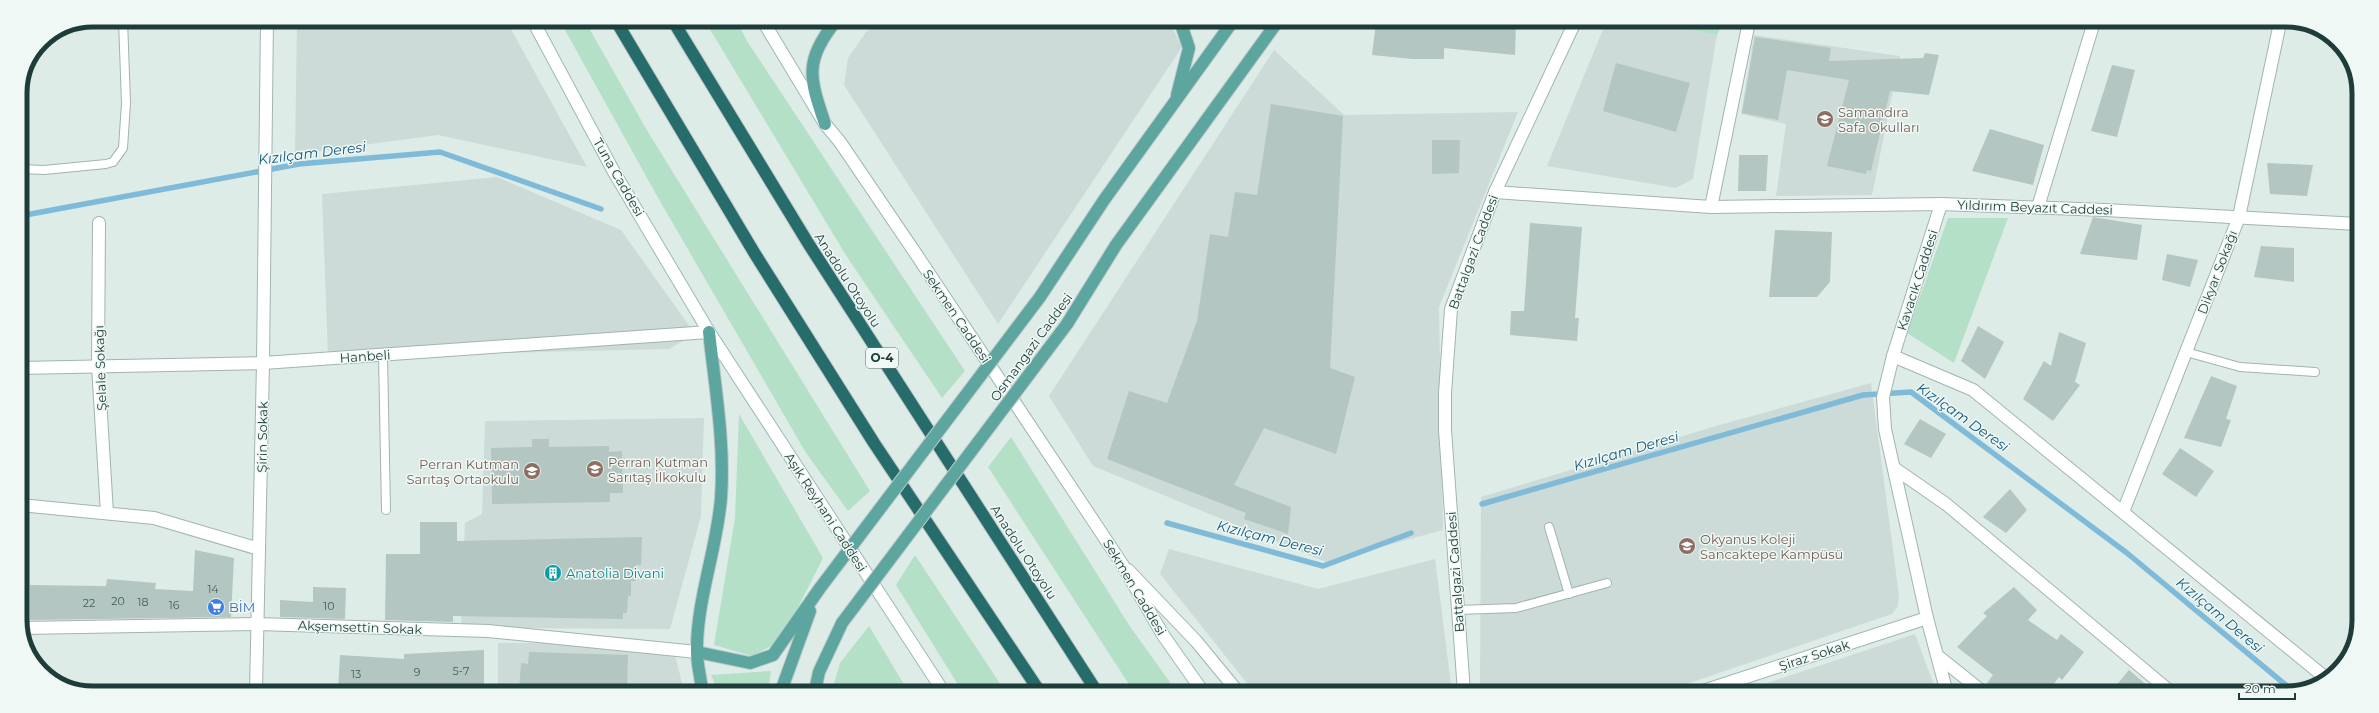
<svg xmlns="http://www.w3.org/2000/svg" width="2379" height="713" font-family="Montserrat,sans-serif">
	<rect width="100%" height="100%" fill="#deece8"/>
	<g fill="#ccdbd7">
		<path d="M297,20H506L587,167L438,135L295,154Z"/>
		<path d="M884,21H1169L1182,47L998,324L844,85L848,58L866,32Z"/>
		<path d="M1609,22H1654L1717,35L1693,179L1676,188L1547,166L1604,27Z"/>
		<path d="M1754,35L1900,56L1872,195L1776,196L1786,124L1741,114Z"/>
		<path d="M1274,50L1344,115L1518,112L1439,307L1443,530L1326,562L1093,466L1049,396Z"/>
		<path d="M497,177L621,230L695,334L669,349L328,357L322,194Z"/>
		<path d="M1871,383L1899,595L1898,606L1892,614L1663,692H1480L1481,497L1716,426Z"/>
		<path d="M704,418L701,516L670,629L489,628L461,625L465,523L482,514L485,421Z"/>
		<path d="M1169,549L1318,589L1435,559L1452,692H1254L1160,574Z"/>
		<path d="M1915,634L1937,693L1740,692Z"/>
		<path d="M498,643H672L684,691H498Z"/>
	</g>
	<g fill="#b4e0c7">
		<path d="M560,21H585L648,132L870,491L848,511L806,453L657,196Z"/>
		<path d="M705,21H737L747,41L965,371L942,398L847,257Z"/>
		<path d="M1654,22H1723L1717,35Z"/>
		<path d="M1948,218H2008L1954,363L1907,333Z"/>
		<path d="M739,414L823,558L781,641L752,656L714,645L735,518Z"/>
		<path d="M1011,437L1129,625L1177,692H1134L988,467Z"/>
		<path d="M915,555L995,676L1005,692L962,691L896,585Z"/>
		<path d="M869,626L908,691H832L840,663Z"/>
		<path d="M771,671L768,691H718L711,675Z"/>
	</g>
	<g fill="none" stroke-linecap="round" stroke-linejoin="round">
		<g stroke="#7fbbd8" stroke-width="5.5">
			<path d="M20,216L299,164L440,152L601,209"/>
			<path d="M1482,504L1863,395L1911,392L2127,553L2293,691"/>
			<path d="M1167,523L1323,566L1411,533"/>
		</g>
	</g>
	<g fill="#b3c6c1">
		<path d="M1376,22L1429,28V22H1516L1515,55L1444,48V59H1412L1372,55Z"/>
		<path d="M1755,37L1831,48L1829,61L1923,58L1925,53L1939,55L1929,95L1890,91L1871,171L1867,170L1866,174L1827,166L1849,80L1787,70L1778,120L1742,113Z"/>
		<path d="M1616,63L1690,83L1676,132L1603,111Z"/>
		<path d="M2112,65L2135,70L2117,137L2091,131Z"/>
		<path d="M1271,104L1343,116L1330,368L1355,377L1336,454L1264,428L1234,485L1291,507L1288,534L1244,519L1246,513L1107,459L1129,391L1167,403L1197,321L1210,234L1228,237L1235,192L1257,195Z"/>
		<path d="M1990,129L2044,145L2033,185L1972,171Z"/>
		<path d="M1432,140H1460L1459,173L1432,174Z"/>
		<path d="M1739,155H1768L1766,191H1738Z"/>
		<path d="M2267,163L2313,165L2307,196L2270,194Z"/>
		<path d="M2093,217L2142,225L2137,260L2080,254Z"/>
		<path d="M1530,223L1582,227L1575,318H1579L1577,341L1510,335L1511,311H1524Z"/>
		<path d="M1775,230L1832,232L1830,282L1817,297H1769Z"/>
		<path d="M2261,246L2294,248V282L2254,277Z"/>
		<path d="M2167,254L2198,260L2190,287L2162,280Z"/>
		<path d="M1978,326L2004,342L1985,379L1961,361Z"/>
		<path d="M2059,332L2086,343L2075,382L2080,385L2053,421L2023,399L2044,361L2051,366Z"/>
		<path d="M2211,376L2237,386L2226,419L2231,420L2221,447L2184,438Z"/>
		<path d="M1920,419L1946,434L1931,458L1904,444Z"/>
		<path d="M532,439H549V447L609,446V452L622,451L623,493H610V502L492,504L491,448L532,447Z"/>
		<path d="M2180,448L2214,471L2196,497L2162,474Z"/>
		<path d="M2010,489L2027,510L2006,533L1983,517Z"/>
		<path d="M420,522H457V541L642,537L641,565H636V581H631V596H628L627,613H623V619L453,616V622L385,620L386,554H420Z"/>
		<path d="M195,550L234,558L231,617L30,620V585L106,586L107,579L156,583L155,589L193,591Z"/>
		<path d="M313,587L346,588L345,619L280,617V600L313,602Z"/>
		<path d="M2014,587L2037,610L2028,620L2057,640L2061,634L2084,652L2062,680L2059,677L2047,693H2003L1987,683L1993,675L1957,647L1987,616L1983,613Z"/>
		<path d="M484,650V691H338L340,655L404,659V654Z"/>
		<path d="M529,652L628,655L627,691H519L521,663L528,664Z"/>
		<path d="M2129,670L2156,693H2110Z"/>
	</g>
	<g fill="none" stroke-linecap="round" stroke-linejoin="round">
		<g stroke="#a1b4b0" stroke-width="10">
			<g id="lane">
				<path d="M20,169L44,170L106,164L113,162L123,148L126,103L123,20"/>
				<path d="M2186,352L2240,367L2315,372"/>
				<path d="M383,355L386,510"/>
				<path d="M1549,527L1569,594"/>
				<path d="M1458,610L1516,608L1607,583"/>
			</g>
		</g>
		<g stroke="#a1b4b0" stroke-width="14">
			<g id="street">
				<path d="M1495,192L1711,207L1749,22"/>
				<path d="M1711,207L1941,204L2105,210L2358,224"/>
				<path d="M2038,207L2094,22"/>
				<path d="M99,223L98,366L107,513"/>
				<path d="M1893,356L1941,204"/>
				<path d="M20,368L263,363L709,332"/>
				<path d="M1894,468L1946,504L2172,693"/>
				<path d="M20,505L154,518L259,549"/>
				<path d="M2123,512L2239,217L2280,23"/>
				<path d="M1128,570L1196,641L1238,692"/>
				<path d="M21,628L257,624L488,631L697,652"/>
				<path d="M1939,657L1984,693"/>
				<path d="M256,691L263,363L267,20"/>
				<path d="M1464,692L1445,430V393L1451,309L1495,192L1575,22"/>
				<path d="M1700,692L1927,618"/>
				<path d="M1947,693L1927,618L1885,429L1883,397L1893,356L1973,390L2327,679"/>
			</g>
		</g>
		<g stroke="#9cb9b3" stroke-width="14">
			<g id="secondary">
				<path d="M533,21L614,172L709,332L943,691"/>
				<path d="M763,21L825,124L840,142L916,254L1122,564L1163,635L1203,692"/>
			</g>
		</g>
		<g stroke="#c0c9c8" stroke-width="14">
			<g id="primary">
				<path d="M1177,95L1189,48L1180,21"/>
				<path d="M825,124C810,79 803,61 836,21"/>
				<path d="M1040,297L1104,200L1233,21"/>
				<path d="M1067,324L1116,245L1278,21"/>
				<path d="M697,652L750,663L773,655L820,588"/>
				<path d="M702,691C701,678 697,665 697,652C696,602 717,549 721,498C725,443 715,387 709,332"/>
				<path d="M781,691L810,611"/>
				<path d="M815,691L819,672L842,623"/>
			</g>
		</g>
		<g stroke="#c0c9c8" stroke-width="14">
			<g id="highway">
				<path d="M616,21L755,254L874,443L1040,692"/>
				<path d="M673,21L808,243L1097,692"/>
			</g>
		</g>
		<use href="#lane" stroke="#fff" stroke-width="8"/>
		<use href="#street" stroke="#fff" stroke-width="12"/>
		<use href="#secondary" stroke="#fff" stroke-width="12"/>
		<use href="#primary" stroke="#5da6a0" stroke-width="12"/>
		<use href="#highway" stroke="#266c6a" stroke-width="12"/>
		<g stroke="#c0c9c8" stroke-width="14" stroke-linecap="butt">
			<g id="primary-bridge">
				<path d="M820,588L1040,297"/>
				<path d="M842,623L1067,324"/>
			</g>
		</g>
		<use href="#primary-bridge" stroke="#5da6a0" stroke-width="12"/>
	</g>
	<defs>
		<g id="school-disc" transform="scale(0.9)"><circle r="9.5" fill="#8d6e63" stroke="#eff8f5"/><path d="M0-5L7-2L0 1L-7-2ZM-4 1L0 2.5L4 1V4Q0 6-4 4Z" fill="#fff"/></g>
		<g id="building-disc" transform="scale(0.9)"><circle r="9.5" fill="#0f9aa8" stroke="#eff8f5"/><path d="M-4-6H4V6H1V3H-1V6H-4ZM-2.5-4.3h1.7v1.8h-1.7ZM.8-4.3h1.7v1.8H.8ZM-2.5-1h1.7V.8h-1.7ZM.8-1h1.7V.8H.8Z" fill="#fff"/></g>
		<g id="supermarket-disc" transform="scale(0.9)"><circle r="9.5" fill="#3f7fe0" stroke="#eff8f5"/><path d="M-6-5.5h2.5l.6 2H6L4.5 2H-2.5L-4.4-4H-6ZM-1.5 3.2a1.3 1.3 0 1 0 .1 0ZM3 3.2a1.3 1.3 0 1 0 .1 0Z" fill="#fff"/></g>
	</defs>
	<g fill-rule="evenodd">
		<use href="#school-disc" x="1825" y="119"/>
		<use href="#school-disc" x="595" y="469"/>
		<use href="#school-disc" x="532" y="471"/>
		<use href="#school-disc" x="1687" y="546"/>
		<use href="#building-disc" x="553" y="573"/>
		<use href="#supermarket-disc" x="216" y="607"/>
	</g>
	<g text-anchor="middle" stroke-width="3" stroke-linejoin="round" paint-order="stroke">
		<g font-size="11" fill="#435f5c">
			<text x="213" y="593">14</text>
			<text x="118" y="605">20</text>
			<text x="143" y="606">18</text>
			<text x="89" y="607">22</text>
			<text x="174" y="609">16</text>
			<text x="329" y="610">10</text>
			<text x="461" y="675">5-7</text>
			<text x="417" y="676">9</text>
			<text x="356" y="678">13</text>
		</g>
		<rect fill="#eff8f5" stroke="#5d7572" stroke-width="1" x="866" y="348" width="32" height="20" rx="3"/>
		<g font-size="12" font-weight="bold" fill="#1e3d3a">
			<text x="882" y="362">O-4</text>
		</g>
		<g font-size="13" fill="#785e54" stroke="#eff8f5" text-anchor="start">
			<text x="1838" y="117">Samandıra<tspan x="1838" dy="15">Safa Okulları</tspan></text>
			<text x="608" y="467">Perran Kutman<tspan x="608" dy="15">Sarıtaş İlkokulu</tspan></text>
			<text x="519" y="469" text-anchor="end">Perran Kutman<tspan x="519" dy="15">Sarıtaş Ortaokulu</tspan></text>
			<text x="1700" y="544">Okyanus Koleji<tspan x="1700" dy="15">Sancaktepe Kampüsü</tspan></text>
		</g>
		<g font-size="13" fill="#1e3d3a" stroke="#eff8f5">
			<text transform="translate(619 177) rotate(60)" y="5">Tuna Caddesi</text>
			<text transform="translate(2035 207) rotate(2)" y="5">Yıldırım Beyazıt Caddesi</text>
			<text transform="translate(1473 252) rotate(-70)" y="5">Battalgazi Caddesi</text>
			<text transform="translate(2217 272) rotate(-69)" y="5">Dikyar Sokağı</text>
			<text transform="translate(848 280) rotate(57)" y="5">Anadolu Otoyolu</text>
			<text transform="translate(1917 280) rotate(-72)" y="5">Kavacık Caddesi</text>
			<text transform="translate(957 316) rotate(56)" y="5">Sekmen Caddesi</text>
			<text transform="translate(1031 347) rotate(-54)" y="5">Osmangazi Caddesi</text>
			<text transform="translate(365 356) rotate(-4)" y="5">Hanbeli</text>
			<text transform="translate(100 368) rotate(-92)" y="5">Şelale Sokağı</text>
			<text transform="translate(262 437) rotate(-89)" y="5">Şirin Sokak</text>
			<text transform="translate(826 512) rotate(57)" y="5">Aşık Reyhani Caddesi</text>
			<text transform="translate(1024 552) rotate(57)" y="5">Anadolu Otoyolu</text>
			<text transform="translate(1455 572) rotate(-94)" y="5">Battalgazi Caddesi</text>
			<text transform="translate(1135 587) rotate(59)" y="5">Sekmen Caddesi</text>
			<text transform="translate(360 627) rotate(2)" y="5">Akşemsettin Sokak</text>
			<text transform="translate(1814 655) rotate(-18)" y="5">Şiraz Sokak</text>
		</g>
		<g font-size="13" fill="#0d838f" stroke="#eff8f5" text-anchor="start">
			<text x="566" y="578">Anatolia Divani</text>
		</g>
		<g font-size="13" fill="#366cbe" stroke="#eff8f5" text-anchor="start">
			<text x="229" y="612">BİM</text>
		</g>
		<g font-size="14" font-style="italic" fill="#125a7f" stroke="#eff8f5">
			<text transform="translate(312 153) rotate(-7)" y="5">Kızılçam Deresi</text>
			<text transform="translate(1963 417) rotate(35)" y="5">Kızılçam Deresi</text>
			<text transform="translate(1626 451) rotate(-16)" y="5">Kızılçam Deresi</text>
			<text transform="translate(1270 538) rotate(14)" y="5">Kızılçam Deresi</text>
			<text transform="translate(2220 615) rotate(40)" y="5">Kızılçam Deresi</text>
		</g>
	</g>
	<path d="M0 0H2379V713H0ZM93 27H2286A66 66 0 0 1 2352 93V620A66 66 0 0 1 2286 686H93A66 66 0 0 1 27 620V93A66 66 0 0 1 93 27Z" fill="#eff8f5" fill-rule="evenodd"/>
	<path fill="none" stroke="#1e3d3a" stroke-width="5" d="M93 27H2286A66 66 0 0 1 2352 93V620A66 66 0 0 1 2286 686H93A66 66 0 0 1 27 620V93A66 66 0 0 1 93 27Z"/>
	<path d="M2239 693v6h56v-6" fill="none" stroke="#1e3d3a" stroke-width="2"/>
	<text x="2245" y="693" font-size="12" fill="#1e3d3a" stroke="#eff8f5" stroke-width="3" paint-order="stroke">20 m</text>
</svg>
